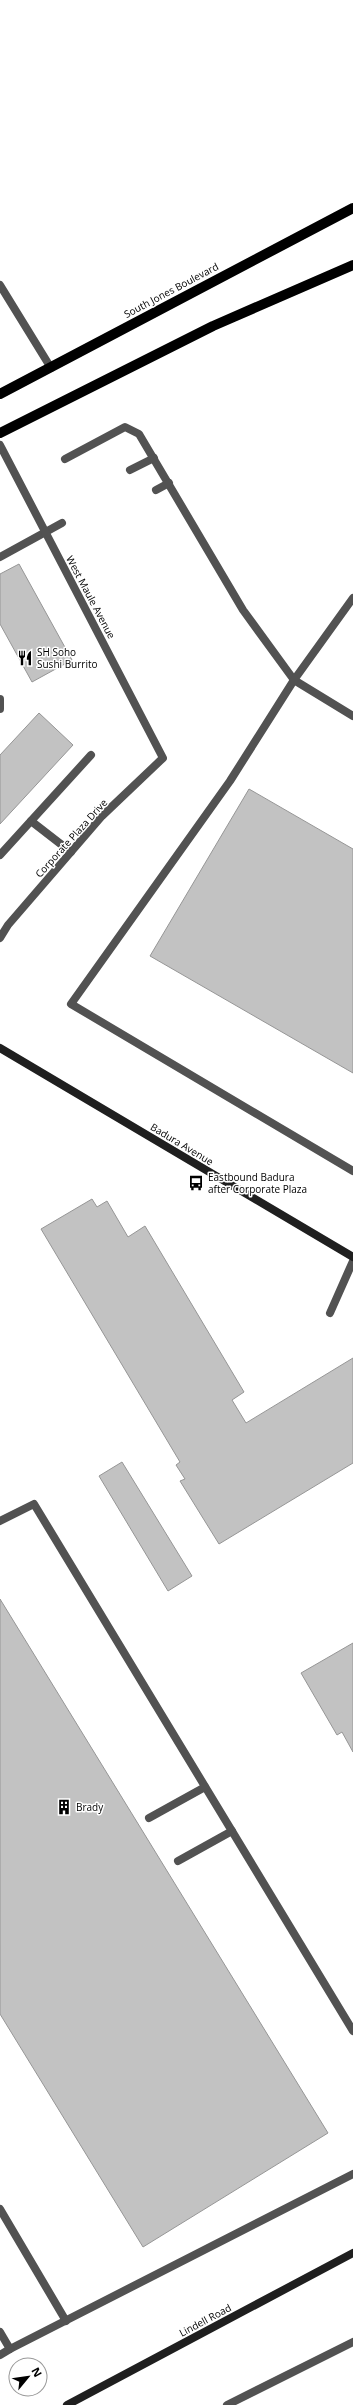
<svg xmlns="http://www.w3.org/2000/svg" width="353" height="2405" font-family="'Open Sans',sans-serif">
	<rect width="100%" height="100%" fill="#fff"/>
	<g fill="#c2c2c2" stroke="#969696">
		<path d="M19,564L72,660L32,682L0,624V574Z"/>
		<path d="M39,713L73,745L0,824V755Z"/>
		<path d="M249,789L353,849V1073L150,956Z"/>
		<path d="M92,1199L97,1207L107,1201L128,1237L145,1226L244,1392L232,1400L246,1423L353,1358V1463L219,1544L180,1481L185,1479L176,1465L180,1462L41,1229Z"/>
		<path d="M122,1462L192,1576L168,1591L99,1476Z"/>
		<path d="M0,1599L328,2133L143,2247L0,2014Z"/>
		<path d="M353,1643V1752L342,1732L337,1735L301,1673Z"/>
	</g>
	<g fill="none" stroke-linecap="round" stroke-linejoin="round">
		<g stroke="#525252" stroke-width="8">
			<path d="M65,459L125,427L139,434L243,610L294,680L353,716"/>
			<path d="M130,470L154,458"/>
			<path d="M156,490L169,483"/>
			<path d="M0,557L62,523"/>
			<path d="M353,598L294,680L230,781L71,1004L353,1171"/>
			<path d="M0,699V709"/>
			<path d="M31,821L71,852"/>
			<path d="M0,855L91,755"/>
			<path d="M330,1313L353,1261"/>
			<path d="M0,1521L34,1504L353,2031"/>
			<path d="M149,1818L205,1787"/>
			<path d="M178,1861L232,1831"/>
			<path d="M0,2209L66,2321"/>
			<path d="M0,2332L10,2349L353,2174"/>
			<path d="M0,2355L10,2349"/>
			<path d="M227,2405L353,2342"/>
		</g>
		<g stroke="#525252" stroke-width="8">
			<path d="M0,285L51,368"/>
			<path d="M0,445L163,758L102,816L8,925L0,938"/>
		</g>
		<g stroke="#1f1f1f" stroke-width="8">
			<path d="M0,1048L353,1257"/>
			<path d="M67,2405L353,2253"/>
		</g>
		<g stroke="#000" stroke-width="10">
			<path d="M0,394L353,208"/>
			<path d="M0,433L213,326L353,265"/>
		</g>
	</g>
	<defs>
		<g id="restaurant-bare" transform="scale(1.2)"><path d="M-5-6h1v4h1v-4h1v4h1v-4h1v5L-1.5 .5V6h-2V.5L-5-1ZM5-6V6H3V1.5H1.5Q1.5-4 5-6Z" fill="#000" stroke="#fff" stroke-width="2.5" paint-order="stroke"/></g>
		<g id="bus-bare" transform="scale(1.2)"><path d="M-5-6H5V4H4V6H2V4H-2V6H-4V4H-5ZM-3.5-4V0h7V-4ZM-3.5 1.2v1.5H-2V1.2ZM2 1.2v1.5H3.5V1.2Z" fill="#000" stroke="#fff" stroke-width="2.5" paint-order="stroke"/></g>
		<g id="building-bare" transform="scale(1.2)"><path d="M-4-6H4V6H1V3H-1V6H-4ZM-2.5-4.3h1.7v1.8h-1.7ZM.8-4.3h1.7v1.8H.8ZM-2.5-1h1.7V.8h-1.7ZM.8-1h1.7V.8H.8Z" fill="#000" stroke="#fff" stroke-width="2.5" paint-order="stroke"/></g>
	</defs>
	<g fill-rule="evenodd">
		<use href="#restaurant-bare" x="25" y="658"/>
		<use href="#bus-bare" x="196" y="1183"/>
		<use href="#building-bare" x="64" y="1807"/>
	</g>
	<g text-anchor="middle" stroke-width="3" stroke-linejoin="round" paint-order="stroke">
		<g font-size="10" fill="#000" stroke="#fff">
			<text transform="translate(171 290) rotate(-28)" y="4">South Jones Boulevard</text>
			<text transform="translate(91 597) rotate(62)" y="4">West Maule Avenue</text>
			<text transform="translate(71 838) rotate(-48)" y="4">Corporate Plaza Drive</text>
			<text transform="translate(182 1144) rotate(31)" y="4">Badura Avenue</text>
			<text transform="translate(205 2320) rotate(-28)" y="4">Lindell Road</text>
		</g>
		<g font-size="10" fill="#000" stroke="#fff" text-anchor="start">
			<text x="37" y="656">SH Soho<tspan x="37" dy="12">Sushi Burrito</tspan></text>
			<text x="208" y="1181">Eastbound Badura<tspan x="208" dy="12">after Corporate Plaza</tspan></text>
			<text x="76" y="1811">Brady</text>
		</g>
	</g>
	<g transform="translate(28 2377) rotate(61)"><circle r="19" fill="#ffffff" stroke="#999999"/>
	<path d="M0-3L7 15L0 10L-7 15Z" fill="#000000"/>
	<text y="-6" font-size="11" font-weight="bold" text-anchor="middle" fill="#000000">N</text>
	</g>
</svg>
